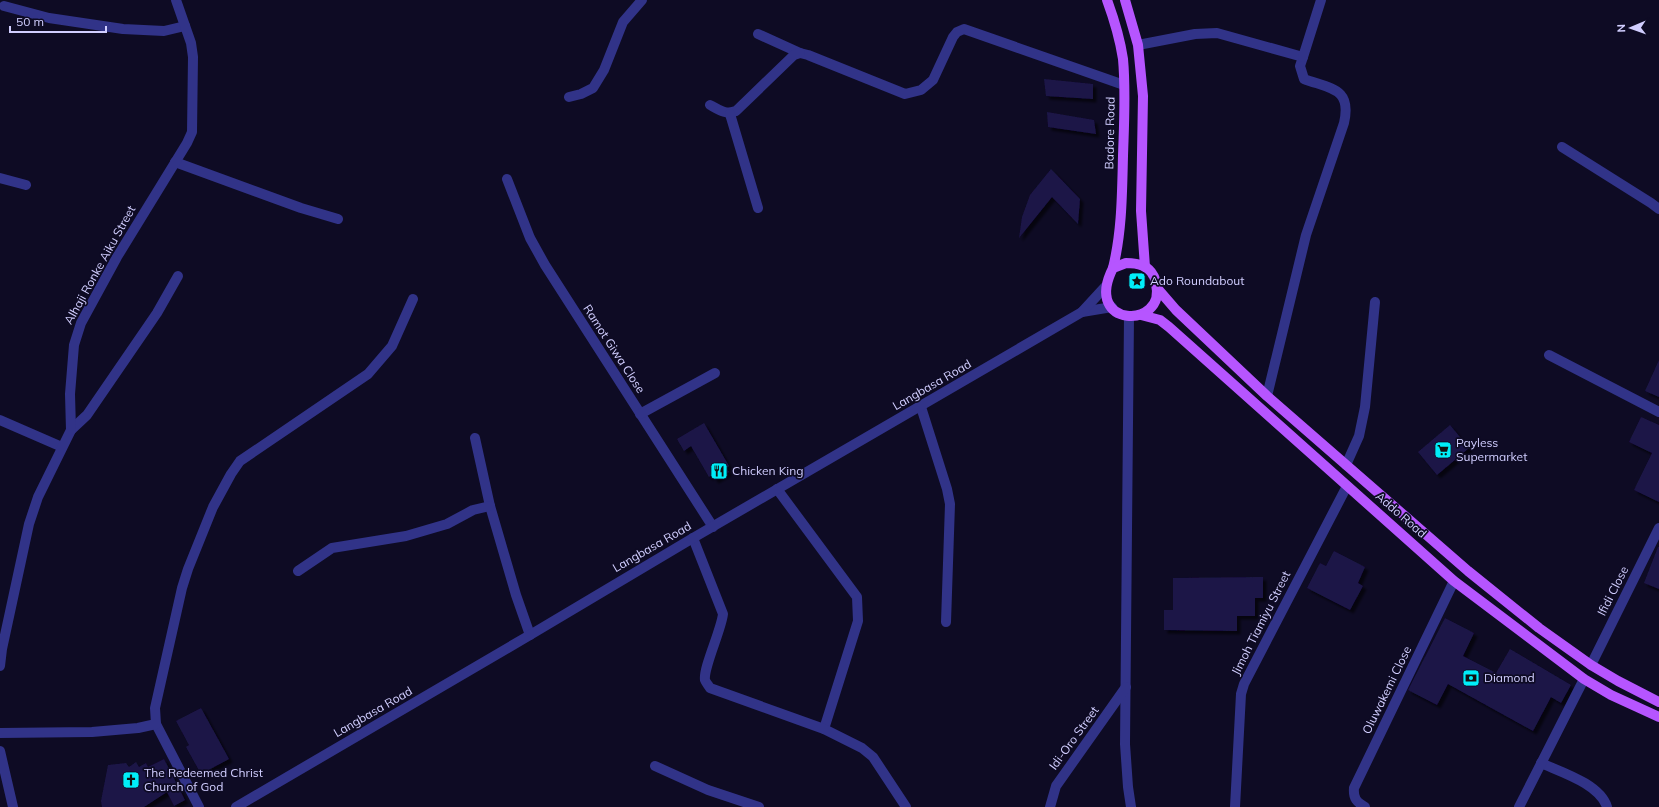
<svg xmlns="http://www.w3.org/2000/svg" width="1659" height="807" font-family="Mulish,sans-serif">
	<defs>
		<filter id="shadow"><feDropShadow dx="3.5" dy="3.5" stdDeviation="1" flood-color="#0009"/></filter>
	</defs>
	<rect width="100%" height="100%" fill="#0e0b24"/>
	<g fill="#1c1547" filter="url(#shadow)">
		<path d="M1044,79L1093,84V99L1046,96Z"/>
		<path d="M1047,112L1094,120L1096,134L1048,127Z"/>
		<path d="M1051,169L1080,199L1078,224L1052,197L1019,238L1022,217L1030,195Z"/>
		<path d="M1659,360V397L1645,391Z"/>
		<path d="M1641,417L1659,425V502L1634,490L1652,453L1629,442Z"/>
		<path d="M704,423L729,466L726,468L729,472L715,480L712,475L709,477L691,446L684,451L677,439Z"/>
		<path d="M1450,425L1469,448L1437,475L1418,452Z"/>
		<path d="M1658,547H1659V589L1644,583Z"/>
		<path d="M1334,551L1365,567L1358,583L1363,586L1350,610L1307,588L1320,563L1326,566Z"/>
		<path d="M1263,577V598H1255V616H1237V631L1164,630V610H1173V578Z"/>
		<path d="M1445,618L1474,633L1463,656L1496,673L1510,649L1571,685L1561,703L1551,697L1533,731L1448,684L1437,705L1408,690Z"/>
		<path d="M201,708L229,759L201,774L186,747L189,745L176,721Z"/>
		<path d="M164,759L185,800L174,806L167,792L144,807H102L101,801L108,765L126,763L129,767L136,762L139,767L146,763L148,767Z"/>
	</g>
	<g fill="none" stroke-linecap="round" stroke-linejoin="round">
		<g stroke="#313388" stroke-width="10">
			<path d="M4,6L49,18L123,29L164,31L185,26"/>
			<path d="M758,34L800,53L808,55L905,94L921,90L933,80L953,37L957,32L964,29L1124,85"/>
			<path d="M1138,45L1195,34L1217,33L1303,57L1300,66L1304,79C1331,89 1352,88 1344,123L1306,235L1267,396"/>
			<path d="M1303,57L1321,0"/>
			<path d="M569,97L581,94L593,88L604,70L623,22L642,0"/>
			<path d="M710,105C719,110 726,115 736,111L794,55L800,53"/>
			<path d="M730,114L758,208"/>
			<path d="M1562,147L1651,203L1659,209"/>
			<path d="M175,162L301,208L338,219"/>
			<path d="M0,178L26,185"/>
			<path d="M507,179L530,238L545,265L713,527"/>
			<path d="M1082,312L1112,307"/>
			<path d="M1129,316L1125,744L1128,787L1131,807"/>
			<path d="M1549,355L1659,412"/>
			<path d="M921,407L947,489L950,504L946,622"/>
			<path d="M640,414L715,373"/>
			<path d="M0,420L62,447"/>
			<path d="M71,430L87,415L157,313L178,276"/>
			<path d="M475,438L490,506L516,595L530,635"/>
			<path d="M1346,465L1359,436L1365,407L1375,302"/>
			<path d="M777,489L857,597L858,621L824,729"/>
			<path d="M693,538L723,614C721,631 703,668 705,680C706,683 709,686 710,688L824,729L862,748L873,757L906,807"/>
			<path d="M298,571L332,548L406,536L447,524L473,510L490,506"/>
			<path d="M1591,665L1659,528"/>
			<path d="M0,666L2,649L29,524L38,497L71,430L70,394L74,345L81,323L117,257L187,143L192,132L193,57L191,43L176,0"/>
			<path d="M156,724L199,807"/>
			<path d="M0,733L92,732L138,728L156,724L155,708L182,588L188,569L213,507L231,474L240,461L368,374L392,346L413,299"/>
			<path d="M0,751L13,807"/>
			<path d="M1541,763C1561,772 1600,784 1607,807"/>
			<path d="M655,766L708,790L759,807"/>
			<path d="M236,807L530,635L693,538L1082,312L1105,287"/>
			<path d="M1050,807L1056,786L1126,687"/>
			<path d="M1235,807L1241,694L1244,684L1347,486"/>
			<path d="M1365,807C1357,802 1353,799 1354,788L1454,581"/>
			<path d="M1519,807L1584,679"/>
		</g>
		<g stroke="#b655ff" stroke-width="10">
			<path d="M1107,0C1114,19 1120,39 1123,59C1126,91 1124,124 1123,156C1122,194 1122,231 1113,268"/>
			<path d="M1125,0L1138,45L1143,96L1141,211L1145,267"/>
			<path d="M1126,263C1137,263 1148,265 1153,275C1155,277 1155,281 1156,284C1167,329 1082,329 1113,268Z"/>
			<path d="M1157,288L1176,310L1267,396L1468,571L1539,628L1591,665L1618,681L1659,702"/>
			<path d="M1141,315L1160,320L1169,327L1454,581L1584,679L1611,695L1659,717"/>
		</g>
	</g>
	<defs>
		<g id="sight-square" transform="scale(0.9)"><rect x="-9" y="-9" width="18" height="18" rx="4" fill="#00eef9" stroke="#0e0b24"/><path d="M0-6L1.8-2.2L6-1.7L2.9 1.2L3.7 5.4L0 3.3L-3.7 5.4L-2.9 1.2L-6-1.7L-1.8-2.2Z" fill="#111"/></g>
		<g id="supermarket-square" transform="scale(0.9)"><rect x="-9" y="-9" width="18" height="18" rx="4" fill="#00eef9" stroke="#0e0b24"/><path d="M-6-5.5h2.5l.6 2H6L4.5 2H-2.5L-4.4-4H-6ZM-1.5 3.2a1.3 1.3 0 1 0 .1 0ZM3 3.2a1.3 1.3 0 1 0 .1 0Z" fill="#111"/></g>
		<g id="restaurant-square" transform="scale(0.9)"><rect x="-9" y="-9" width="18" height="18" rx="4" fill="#00eef9" stroke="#0e0b24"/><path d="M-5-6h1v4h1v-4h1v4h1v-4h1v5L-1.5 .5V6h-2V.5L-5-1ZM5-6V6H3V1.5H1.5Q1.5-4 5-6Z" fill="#111"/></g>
		<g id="bank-square" transform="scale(0.9)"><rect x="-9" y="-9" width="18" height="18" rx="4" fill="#00eef9" stroke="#0e0b24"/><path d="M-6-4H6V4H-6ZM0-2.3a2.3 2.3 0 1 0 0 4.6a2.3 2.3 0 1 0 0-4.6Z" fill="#111"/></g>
		<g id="church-square" transform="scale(0.9)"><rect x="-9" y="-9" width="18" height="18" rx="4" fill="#00eef9" stroke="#0e0b24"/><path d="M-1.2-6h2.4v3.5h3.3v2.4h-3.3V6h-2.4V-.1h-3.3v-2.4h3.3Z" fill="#111"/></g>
	</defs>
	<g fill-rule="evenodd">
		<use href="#sight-square" x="1137" y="281"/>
		<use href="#supermarket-square" x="1443" y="450"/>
		<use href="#restaurant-square" x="719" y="471"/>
		<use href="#bank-square" x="1471" y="678"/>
		<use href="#church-square" x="131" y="780"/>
	</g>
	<g text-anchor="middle" stroke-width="3.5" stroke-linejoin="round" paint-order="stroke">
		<g font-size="12" fill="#d1ceff" stroke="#0e0b24">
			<text transform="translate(1110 133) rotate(-89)" y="4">Badore Road</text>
			<text transform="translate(100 265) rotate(-61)" y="4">Alhaji Ronke Aiku Street</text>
			<text transform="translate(614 349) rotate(57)" y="4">Ramot Giwa Close</text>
			<text transform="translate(932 385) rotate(-30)" y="4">Langbasa Road</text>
			<text transform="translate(1401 515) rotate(41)" y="4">Addo Road</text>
			<text transform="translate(652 547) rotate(-30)" y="4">Langbasa Road</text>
			<text transform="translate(1613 591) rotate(-63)" y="4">Ifidi Close</text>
			<text transform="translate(1261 623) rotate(-63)" y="4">Jimoh Tiamiyu Street</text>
			<text transform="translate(1387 690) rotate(-64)" y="4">Oluwakemi Close</text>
			<text transform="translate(373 712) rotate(-30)" y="4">Langbasa Road</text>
			<text transform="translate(1074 738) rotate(-54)" y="4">Idi-Oro Street</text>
		</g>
		<g font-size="12" fill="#d1ceff" stroke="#0e0b24" text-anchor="start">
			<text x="1150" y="285">Ado Roundabout</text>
			<text x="1456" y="447">Payless<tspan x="1456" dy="14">Supermarket</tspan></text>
			<text x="732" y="475">Chicken King</text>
			<text x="1484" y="682">Diamond</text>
			<text x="144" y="777">The Redeemed Christ<tspan x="144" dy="14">Church of God</tspan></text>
		</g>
	</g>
	<g transform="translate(1631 28) rotate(268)" stroke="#0e0b24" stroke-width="3" paint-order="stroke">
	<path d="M0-3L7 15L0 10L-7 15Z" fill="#d1ceff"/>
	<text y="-6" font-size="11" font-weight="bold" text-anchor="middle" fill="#d1ceff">N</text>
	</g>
	<path d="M10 26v6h96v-6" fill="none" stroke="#d1ceff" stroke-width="2"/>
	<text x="16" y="26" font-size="12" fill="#d1ceff" stroke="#0e0b24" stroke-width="3" paint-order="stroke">50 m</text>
</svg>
